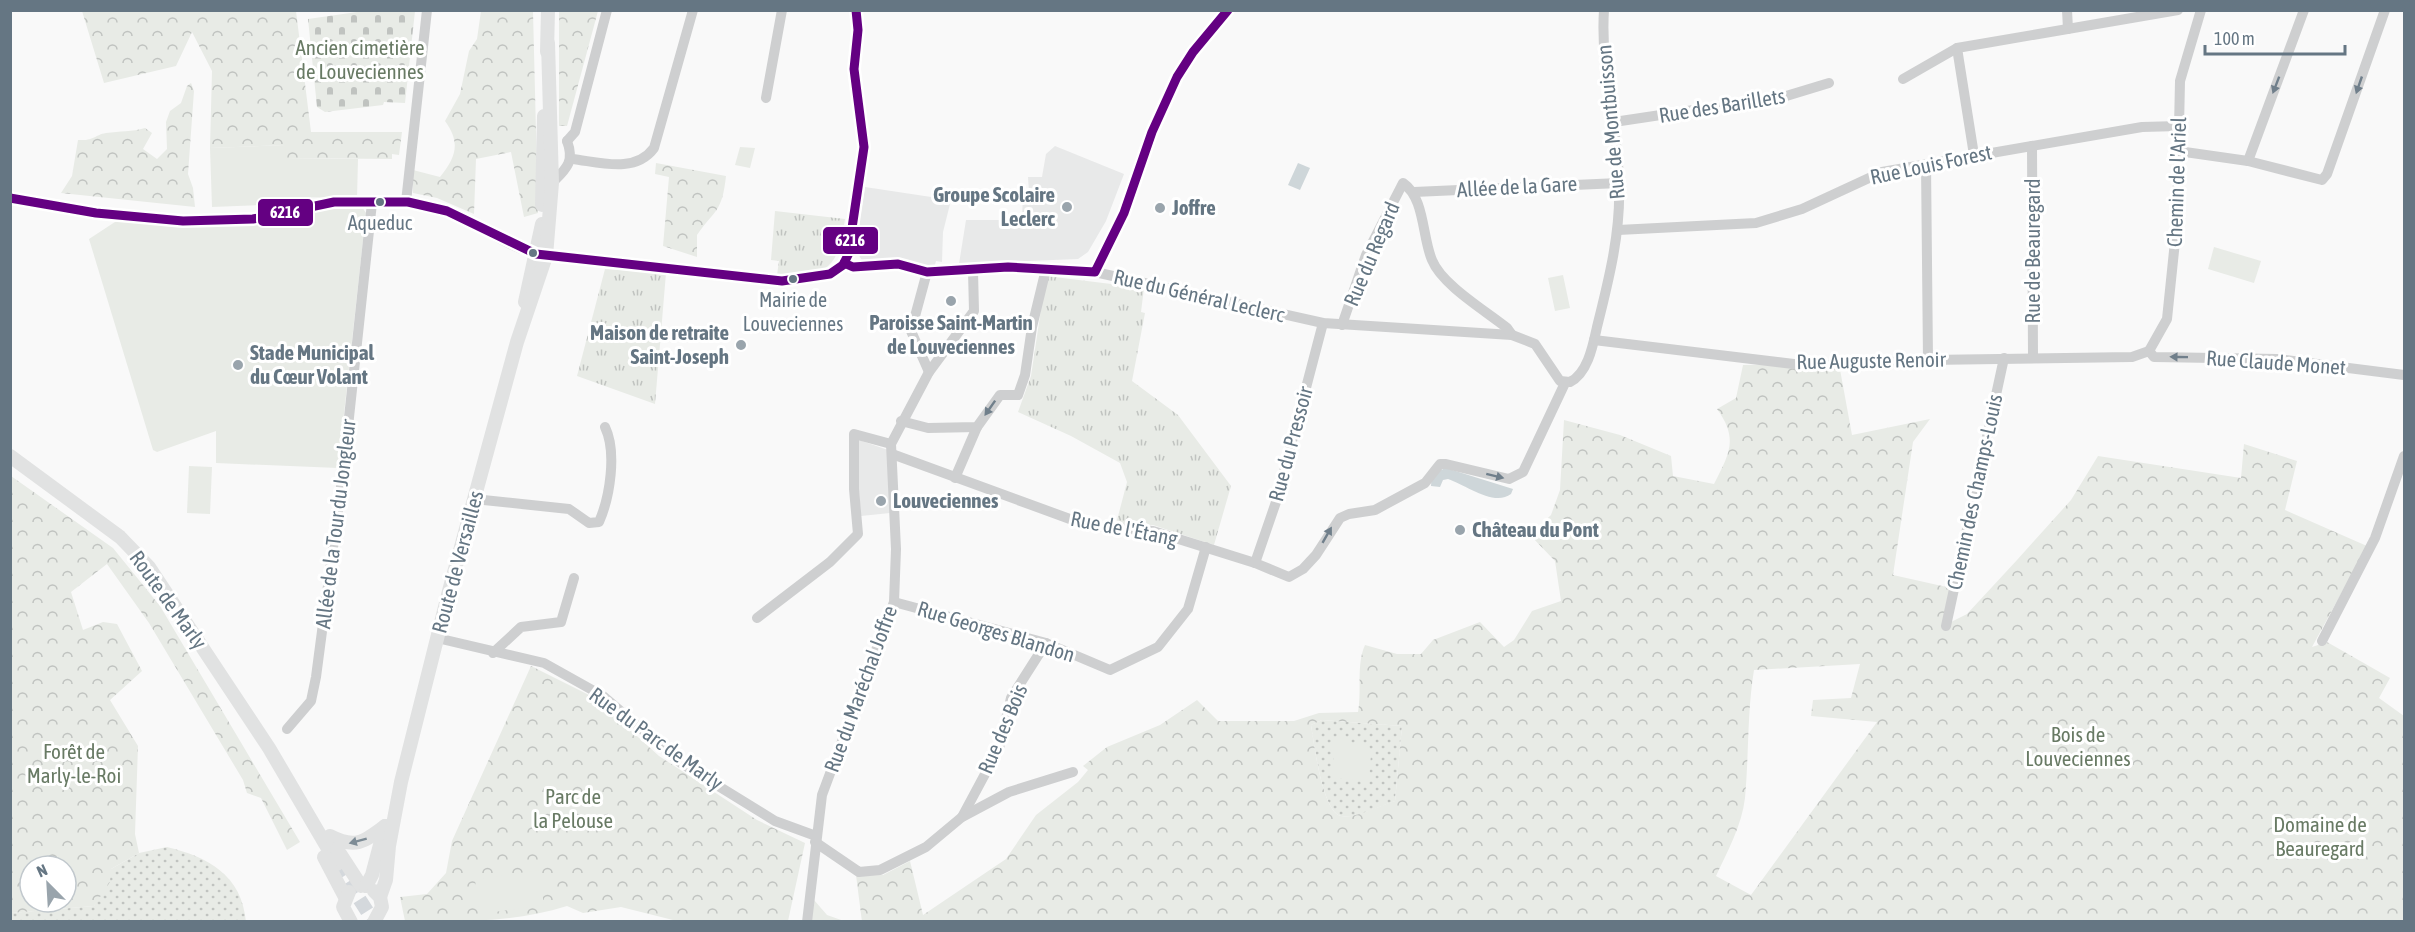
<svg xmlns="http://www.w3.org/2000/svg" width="2415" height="932" font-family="'Asap Condensed',sans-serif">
	<defs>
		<pattern id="grass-dots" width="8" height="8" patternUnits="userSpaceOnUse" patternTransform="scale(1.5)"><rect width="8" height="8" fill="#e8ebe6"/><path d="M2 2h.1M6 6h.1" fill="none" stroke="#c0c3c0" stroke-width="1.8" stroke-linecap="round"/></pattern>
		<pattern id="forest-crowns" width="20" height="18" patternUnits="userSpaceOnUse" patternTransform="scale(1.5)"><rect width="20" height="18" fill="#e8ebe6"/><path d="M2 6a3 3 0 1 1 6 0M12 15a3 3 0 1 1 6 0" fill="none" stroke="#c0c3c0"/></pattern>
		<pattern id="cemetery-stones" width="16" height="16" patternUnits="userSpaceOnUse" patternTransform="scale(1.5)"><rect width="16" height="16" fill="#e8ebe6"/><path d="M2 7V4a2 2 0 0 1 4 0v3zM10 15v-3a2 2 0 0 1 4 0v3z" fill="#c0c3c0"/></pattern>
		<pattern id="park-tufts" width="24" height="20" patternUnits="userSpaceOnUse" patternTransform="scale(1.5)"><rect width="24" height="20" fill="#e8ebe6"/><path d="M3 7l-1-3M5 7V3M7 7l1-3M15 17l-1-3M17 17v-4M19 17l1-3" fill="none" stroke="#c0c3c0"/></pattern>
	</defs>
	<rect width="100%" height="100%" fill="#f9f9f9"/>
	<g fill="#e8e9e9">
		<path d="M1055,146L1124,174L1106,221L1088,252L1078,259L959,264L966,220H1022L1023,193L1029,192L1028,177H1042L1046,154Z"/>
		<path d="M865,187L951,200L943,232L942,262L936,261L934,268L894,261L862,260L855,250Z"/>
		<path d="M859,440L888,450L890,513L861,516L855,442Z"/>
	</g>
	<g fill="url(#grass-dots)">
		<path d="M1322,720L1402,726L1395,801C1380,806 1356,819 1341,816C1322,812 1314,742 1311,725Z"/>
		<path d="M167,847C208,857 242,875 246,922H11V913L94,906L111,869L139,853Z"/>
	</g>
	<g fill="url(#forest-crowns)" fill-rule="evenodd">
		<path d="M82,11H296L311,132H402L399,155L392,154V159L285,158V145L210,148L212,71L192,32L176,66L104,83Z"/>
		<path d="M481,11H533L538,213L524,217L511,152L476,159L474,214L437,198L413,193V170L440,177C456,157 461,143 445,121L460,94L469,51L477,39Z"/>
		<path d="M559,11H598L567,126H559Z"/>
		<path d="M191,83L194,91L188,174L193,188L195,207L61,193L72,176L78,140C95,141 94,135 106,133C120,131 132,132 145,128L152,133L143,149L157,159L167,149L166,122L170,111L181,103L187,86Z"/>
		<path d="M656,163L726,176C722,213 715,209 697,235V257L663,246L669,177L655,174Z"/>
		<path d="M1839,364L1852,435L1930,419L1913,442L1893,575L1951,588L1943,626L1967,614L2017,560L2071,500L2098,456L2241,478L2244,444L2297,461L2285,510L2367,546L2312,647L2327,642L2390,678L2379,698L2404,716V921L862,922L856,875H883L910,861L923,915L1006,859L1036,815L1078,782L1088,770L1083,766L1107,747L1160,725L1197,700L1218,721H1294L1319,713L1358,712C1362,690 1356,665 1365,645L1397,654H1421L1433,640L1480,622L1504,647L1514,640L1532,611L1561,601L1555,561L1530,535L1551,515L1560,490L1564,420L1620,435L1671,456L1673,476L1714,484C1729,454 1739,439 1717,409L1736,398L1743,365ZM1860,664L1851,698L1813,700L1811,716L1877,722L1751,895L1716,876C1727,852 1742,825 1745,798C1749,755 1747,713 1754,670ZM1322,720L1402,726L1395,801C1380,805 1356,819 1341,816C1322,812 1314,742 1311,725Z"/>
		<path d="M11,476L113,548L160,606L300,842L287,850L261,798L247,793L243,780L149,623L107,564L71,592L83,630L103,622L117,624L142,671L110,700L138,746L135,834L139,853L111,869L110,882L94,906L11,913ZM30,866H66V902H30Z"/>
		<path d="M531,666L595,698L659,756L757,820L805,843L788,921H677L621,907L583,913L567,906C514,923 461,921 405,921L400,897L427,894L446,873L452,841Z"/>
	</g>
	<path fill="url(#cemetery-stones)" d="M364,11H415L405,103L384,102L383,105L325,112L317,107L308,19Z"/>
	<g fill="url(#park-tufts)">
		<path d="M740,147L755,148L750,168L735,165Z"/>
		<path d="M775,211L845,219C842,237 840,259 824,269L777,275L779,261L771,260Z"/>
		<path d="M605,269L666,273L655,404L577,376Z"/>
		<path d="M1046,276L1144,288L1141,312L1145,313L1132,381L1178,415L1231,486L1214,545L1153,525L1116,524L1127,482L1120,463L1071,436L1018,412L1031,376Z"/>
	</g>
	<g fill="#e8ebe6">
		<path d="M285,145L286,158L358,159L357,198L287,197V204L212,207L210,148Z"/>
		<path d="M331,206L362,207L366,213L338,468L216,463V431L157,452L153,450L89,239L118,220L181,225Z"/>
		<path d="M2214,247L2261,261L2254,283L2208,269Z"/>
		<path d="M1563,275L1570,308L1555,311L1548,278Z"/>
		<path d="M189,466L212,467L210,514L187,513Z"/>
		<path d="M1342,737L1353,744H1367C1375,752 1368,764 1370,775L1364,781L1335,778L1331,770L1334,758L1329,746L1334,738Z"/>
		<path d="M539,870L544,905L480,914L475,880Z"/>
		<path d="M814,900L827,915L844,921L809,922Z"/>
	</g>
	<g fill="#ced6d9">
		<path d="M1298,163L1310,168L1300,190L1288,185Z"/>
		<path d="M1446,468L1513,489L1511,494C1494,507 1466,485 1448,479L1443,480L1440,487L1431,486C1431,477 1437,471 1446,468Z"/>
	</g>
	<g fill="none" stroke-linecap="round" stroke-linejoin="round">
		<path stroke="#d4d8dc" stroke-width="14" stroke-dasharray="14 7" stroke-linecap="butt" d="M337,864L374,922"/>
		<g stroke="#cecfd0" stroke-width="10">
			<path d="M2067,10L2068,29"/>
			<path d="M1957,48L1974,155"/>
			<path d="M1903,79L1957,48L2178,10"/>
			<path d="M766,98L782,10"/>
			<path d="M1614,122L1694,110L1760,104L1829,83"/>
			<path d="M567,141L575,132L607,10"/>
			<path d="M2032,146L2033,357"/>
			<path d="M2178,151L2248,161L2304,10"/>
			<path d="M572,159C599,162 635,174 654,148L693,10"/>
			<path d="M2248,161L2322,180L2327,174L2385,10"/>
			<path d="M1926,164L1928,360"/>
			<path d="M552,183C566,169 575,162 567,141"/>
			<path d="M1414,192L1619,183"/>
			<path d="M10,198C85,212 165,227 241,220C272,218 303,205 334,202C352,200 398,200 416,203C459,208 494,242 536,254L782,281L830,274L843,265L848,255L864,147L854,69L858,30L856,10"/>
			<path d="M406,202L427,10"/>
			<path d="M1618,230L1756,223L1802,209L1882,172L2142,127L2179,126"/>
			<path d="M844,263L853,267L898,264L927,272L1008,267L1095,272L1323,323L1512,335L1535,344L1560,381L1570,382C1588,373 1593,345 1597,327C1609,279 1621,232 1619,183C1618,125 1600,68 1604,10"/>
			<path d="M927,272L911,331L929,372"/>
			<path d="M1095,272L1124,213L1152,132L1177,77L1193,52L1228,10"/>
			<path d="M1342,325L1366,255L1403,183C1425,198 1422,237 1432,260C1442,285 1486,311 1507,328L1512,335"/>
			<path d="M1594,340L1810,366L1928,360L2132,357L2149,351"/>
			<path d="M2149,351L2167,319L2177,222L2180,81L2201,10"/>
			<path d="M2149,351L2154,357L2277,359L2404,375"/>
			<path d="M901,421L928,428L977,427L1000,395H1018L1025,375L1032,327L1046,269"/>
			<path d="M892,454L1089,526L1153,531L1255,563L1289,577L1303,569L1316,555L1340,518L1349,514L1375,510L1425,483L1440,464H1446L1509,479L1523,472L1565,383"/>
			<path d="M955,478L977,427"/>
			<path d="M474,499L569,509L589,523L599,522C610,497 617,452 605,427"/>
			<path d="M1255,563L1276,502L1323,323"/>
			<path d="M894,602L1046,643L1110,670L1158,647L1188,609L1206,547"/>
			<path d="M757,618L830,562L858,534L854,489V434L891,444"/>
			<path d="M1946,626L2004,358"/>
			<path d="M437,638L544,663L603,696L681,763L775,821L816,836"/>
			<path d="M2322,641L2375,538L2404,456"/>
			<path d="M493,653L521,627L561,622L574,578"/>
			<path d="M287,729L311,701L316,677L344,464L372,203"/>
			<path d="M962,817L999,748L1011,698L1046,643"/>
			<path d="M815,842L859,872L880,870L926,847L962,817L1009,792L1073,772"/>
			<path d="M807,922L822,795L894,602L896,549L891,444L929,372L974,311L973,271"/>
		</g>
		<g stroke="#e1e2e2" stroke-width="14">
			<path d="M547,52L548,10"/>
			<path d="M542,205L544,116"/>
			<path d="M525,302L542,224"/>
			<path d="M10,456L120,537L149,567L269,748L337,864"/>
			<path d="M330,836C355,849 364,842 385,826"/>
			<path d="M337,849L361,886"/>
			<path d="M324,857L345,897"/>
			<path d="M366,886L372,875L385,826"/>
			<path d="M349,892L343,907L351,922"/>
			<path d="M380,897L386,880L389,846L401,782L449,591L517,342L546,256L552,183L548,43"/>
			<path d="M374,922L382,907L380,897L374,891"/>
		</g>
		<g stroke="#fff" stroke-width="14">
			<g id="bus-1">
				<path d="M10,198L96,213L183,221L253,219L334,202H408L447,211L536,254L782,281L830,274L843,265L848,255L864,147L854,69L858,30L856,10"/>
				<path d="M844,263L853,267L898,264L927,272L1008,267L1095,272L1124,213L1152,132L1177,77L1193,52L1228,10"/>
			</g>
		</g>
		<use href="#bus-1" stroke="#640082" stroke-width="9"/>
	</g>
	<defs><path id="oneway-solid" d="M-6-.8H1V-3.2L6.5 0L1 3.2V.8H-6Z" transform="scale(1.5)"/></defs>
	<g fill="#707f8b">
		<use href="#oneway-solid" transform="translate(2276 85) rotate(111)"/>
		<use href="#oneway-solid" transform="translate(2359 85) rotate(109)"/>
		<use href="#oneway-solid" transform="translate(2179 357) rotate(-179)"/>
		<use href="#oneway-solid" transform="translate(990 408) rotate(125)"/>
		<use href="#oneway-solid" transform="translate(1495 476) rotate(14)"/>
		<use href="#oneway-solid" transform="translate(1327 535) rotate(-60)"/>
	</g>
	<use fill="#7e8c96" href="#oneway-solid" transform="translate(358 841) rotate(165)"/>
	<g fill="#657683" stroke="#fff" stroke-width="2">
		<circle cx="380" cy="202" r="5"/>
		<circle cx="533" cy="253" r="5"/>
		<circle cx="793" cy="279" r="5"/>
	</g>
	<g fill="#99a4ac" stroke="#fff" stroke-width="2">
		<circle cx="1067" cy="207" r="6"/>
		<circle cx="1160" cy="208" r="6"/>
		<circle cx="951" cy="301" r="6"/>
		<circle cx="741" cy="345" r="6"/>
		<circle cx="238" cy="365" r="6"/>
		<circle cx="881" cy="501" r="6"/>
		<circle cx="1460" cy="530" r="6"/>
	</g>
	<g text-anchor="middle" stroke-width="6" stroke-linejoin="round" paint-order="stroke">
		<g font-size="20" fill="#657683" stroke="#fff">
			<text x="380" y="230">Aqueduc</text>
			<text x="793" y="307">Mairie de<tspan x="793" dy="24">Louveciennes</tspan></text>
		</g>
		<g font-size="21" fill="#687a64" stroke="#fff">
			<text x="360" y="55">Ancien cimetière<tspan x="360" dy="24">de Louveciennes</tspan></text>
			<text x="2078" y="742">Bois de<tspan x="2078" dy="24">Louveciennes</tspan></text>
			<text x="74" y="759">Forêt de<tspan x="74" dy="24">Marly-le-Roi</tspan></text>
			<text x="573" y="804">Parc de<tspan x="573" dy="24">la Pelouse</tspan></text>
			<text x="2320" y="832">Domaine de<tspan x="2320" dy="24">Beauregard</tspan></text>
		</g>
		<g font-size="21" fill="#657683" stroke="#fff">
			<text transform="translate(1722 106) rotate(-9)" y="7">Rue des Barillets</text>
			<text transform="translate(1611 122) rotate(-95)" y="7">Rue de Montbuisson</text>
			<text transform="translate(1931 165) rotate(-12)" y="7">Rue Louis Forest</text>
			<text transform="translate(2177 182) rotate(-88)" y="7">Chemin de l'Ariel</text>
			<text transform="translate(1517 187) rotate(-3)" y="7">Allée de la Gare</text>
			<text transform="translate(2033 251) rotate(-90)" y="7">Rue de Beauregard</text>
			<text transform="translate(1372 254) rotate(-67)" y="7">Rue du Regard</text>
			<text transform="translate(1199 296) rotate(13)" y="7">Rue du Général Leclerc</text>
			<text transform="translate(1871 361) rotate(-1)" y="7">Rue Auguste Renoir</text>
			<text transform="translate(2276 363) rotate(4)" y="7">Rue Claude Monet</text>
			<text transform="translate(1291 444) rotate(-75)" y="7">Rue du Pressoir</text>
			<text transform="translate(1975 492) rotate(-78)" y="7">Chemin des Champs-Louis</text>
			<text transform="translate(336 524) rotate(-83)" y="7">Allée de la Tour du Jongleur</text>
			<text transform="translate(1124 529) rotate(11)" y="7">Rue de l'Étang</text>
			<text transform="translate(458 562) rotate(-75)" y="7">Route de Versailles</text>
			<text transform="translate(168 600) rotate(54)" y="7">Route de Marly</text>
			<text transform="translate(996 632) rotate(17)" y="7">Rue Georges Blandon</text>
			<text transform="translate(861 689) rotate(-70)" y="7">Rue du Maréchal Joffre</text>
			<text transform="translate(1003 729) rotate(-67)" y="7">Rue des Bois</text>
			<text transform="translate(656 739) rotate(36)" y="7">Rue du Parc de Marly</text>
		</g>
		<g font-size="21" font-weight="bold" fill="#657683" stroke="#fff" text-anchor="start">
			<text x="1055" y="202" text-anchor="end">Groupe Scolaire<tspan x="1055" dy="24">Leclerc</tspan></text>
			<text x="1172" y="215">Joffre</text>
			<text x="951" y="330" text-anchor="middle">Paroisse Saint-Martin<tspan x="951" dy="24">de Louveciennes</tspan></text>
			<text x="729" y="340" text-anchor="end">Maison de retraite<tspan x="729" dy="24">Saint-Joseph</tspan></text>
			<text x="250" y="360">Stade Municipal<tspan x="250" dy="24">du Cœur Volant</tspan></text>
			<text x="893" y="508">Louveciennes</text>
			<text x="1472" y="537">Château du Pont</text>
		</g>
	</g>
	<g stroke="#fff" stroke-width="2">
		<rect x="257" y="198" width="57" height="29" rx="6" fill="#640082"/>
		<rect x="822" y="226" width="57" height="29" rx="6" fill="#640082"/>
	</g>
	<g font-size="16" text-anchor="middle" font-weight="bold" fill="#fff">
		<text x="285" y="218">6216</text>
		<text x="850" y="246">6216</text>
	</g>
	<rect width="2415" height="932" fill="none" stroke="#657683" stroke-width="24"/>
	<g transform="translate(48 884) rotate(336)"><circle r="28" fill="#ffffff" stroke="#c1c8cd" stroke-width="1.5"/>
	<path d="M0-4.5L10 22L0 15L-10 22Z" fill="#99a4ac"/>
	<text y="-9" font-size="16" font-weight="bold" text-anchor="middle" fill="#657683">N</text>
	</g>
	<path d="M2205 45v9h140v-9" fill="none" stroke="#657683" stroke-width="3"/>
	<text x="2214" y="45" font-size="18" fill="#657683" stroke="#ffffff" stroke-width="4.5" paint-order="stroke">100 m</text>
</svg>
